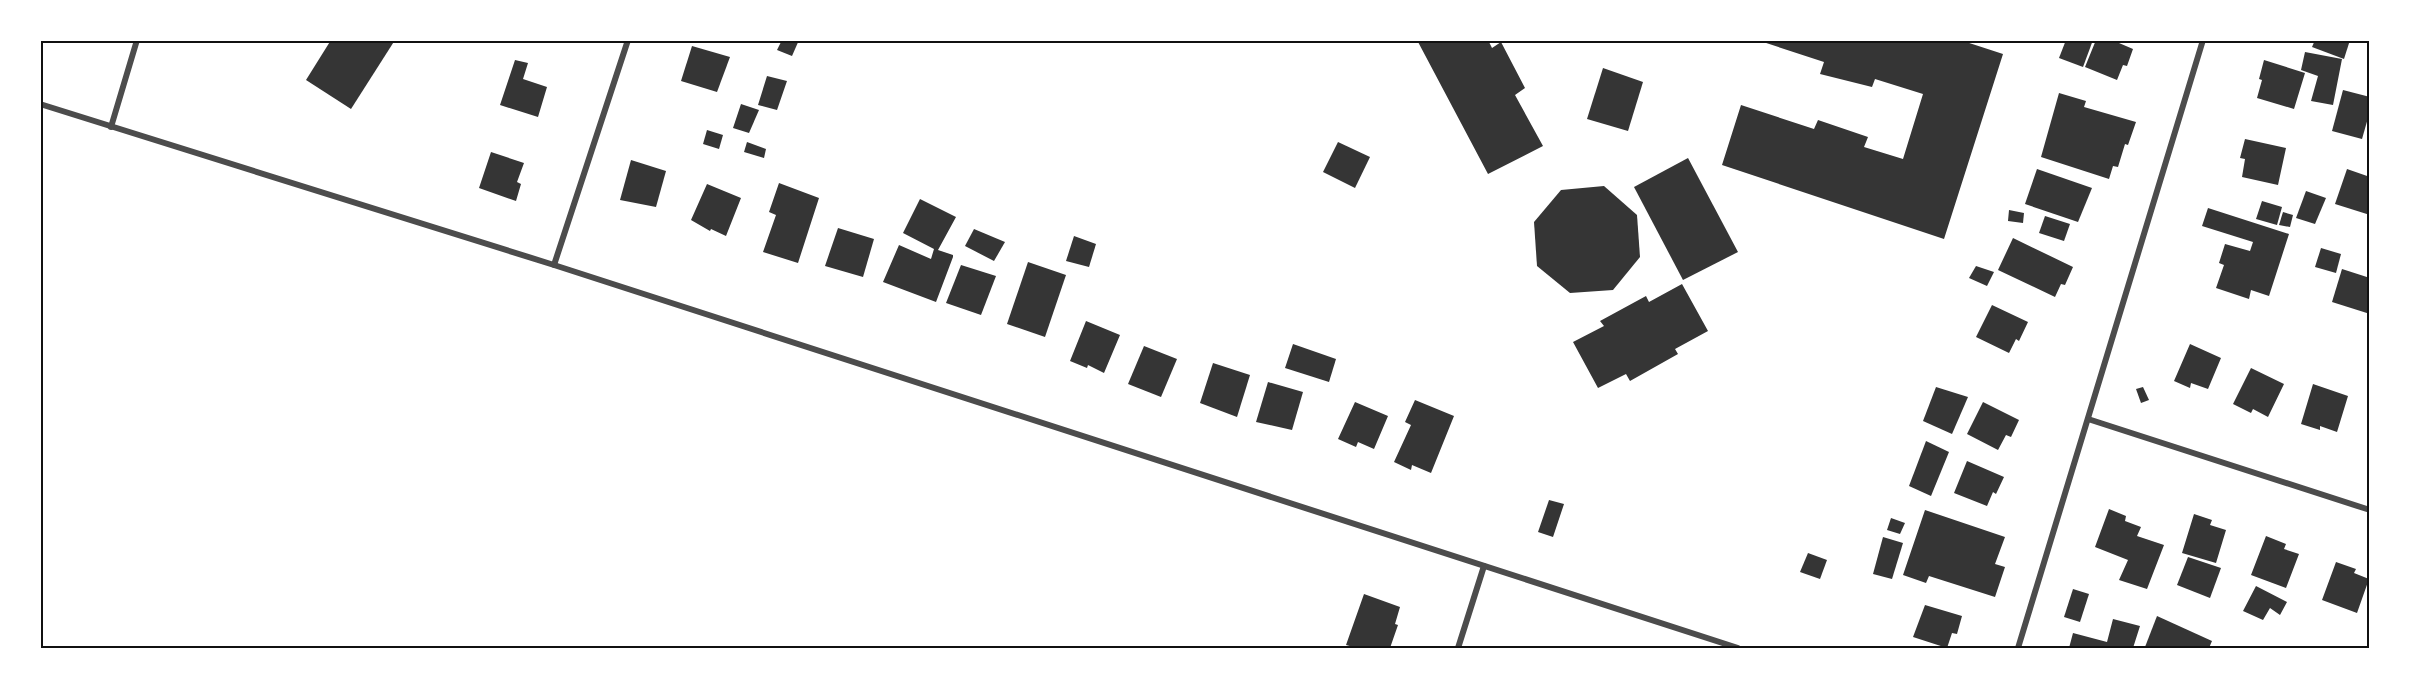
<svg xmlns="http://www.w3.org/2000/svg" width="2410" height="689" font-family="'Archivo Narrow',sans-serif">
	<rect width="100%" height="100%" fill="#fff"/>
	<g fill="#353535">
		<path d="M331,40H395L351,109L306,80Z"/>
		<path d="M782,40H799L792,56L777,50Z"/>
		<path d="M1417,40H1488L1492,48L1501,42L1525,88L1515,95L1543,146L1488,174Z"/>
		<path d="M1757,40H1960L2003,54L1944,239L1722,165L1741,105L1814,129L1818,120L1868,137L1864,147L1903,159L1923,94L1875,79L1872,87L1820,74L1824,62Z"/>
		<path d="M2066,40H2093L2083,67L2059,58Z"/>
		<path d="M2096,40H2112L2133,49L2127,66L2123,65L2117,80L2085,67Z"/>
		<path d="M2315,40H2350L2344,59L2312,47Z"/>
		<path d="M692,46L730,57L717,92L681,81Z"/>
		<path d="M2305,52L2342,59L2333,105L2311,101L2318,76L2301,70Z"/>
		<path d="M515,60L528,63L523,79L547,87L538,117L500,105Z"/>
		<path d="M2264,60L2305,73L2294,109L2257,98L2262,80L2259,79Z"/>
		<path d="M1603,68L1643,82L1628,131L1587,119Z"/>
		<path d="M767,76L787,81L777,110L758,105Z"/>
		<path d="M2343,90L2370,97V111L2362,139L2332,131Z"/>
		<path d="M2059,93L2086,101L2084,107L2136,122L2128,145L2125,144L2118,167L2113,166L2109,179L2041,157Z"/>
		<path d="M741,104L759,110L749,133L733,128Z"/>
		<path d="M707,130L723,135L719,149L703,144Z"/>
		<path d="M2245,139L2286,148L2278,185L2242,177L2245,159L2240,158Z"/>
		<path d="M747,142L766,149L764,158L744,152Z"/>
		<path d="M1338,142L1370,157L1355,188L1323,172Z"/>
		<path d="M491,152L524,163L517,182L521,184L516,201L479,188Z"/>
		<path d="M1688,158L1738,252L1683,280L1634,187Z"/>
		<path d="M631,160L666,171L656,207L620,200Z"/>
		<path d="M2037,169L2092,188L2078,222L2025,204Z"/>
		<path d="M2347,169L2370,177V215L2335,204Z"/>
		<path d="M779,183L819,198L798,263L763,252L776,215L769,212Z"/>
		<path d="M707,184L741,198L726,236L711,229L710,231L691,220Z"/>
		<path d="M1604,186L1637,215L1640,257L1613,290L1570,293L1537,266L1534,222L1561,190Z"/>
		<path d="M2306,191L2326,198L2315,224L2296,218Z"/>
		<path d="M920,199L956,217L938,250L953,255V257L936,302L883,282L899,245L931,259L934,249L903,233Z"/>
		<path d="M2262,201L2282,207L2277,225L2256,219Z"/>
		<path d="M2208,208L2289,234L2269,296L2251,290L2249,299L2216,288L2224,265L2219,263L2225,244L2250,251L2253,242L2202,226Z"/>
		<path d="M2009,210L2024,213L2023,223L2008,221Z"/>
		<path d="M2283,212L2293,215L2290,227L2279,225Z"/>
		<path d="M2045,216L2070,224L2064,241L2039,233Z"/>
		<path d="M838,228L874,239L863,277L825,266Z"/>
		<path d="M974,229L1005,242L994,261L965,246Z"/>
		<path d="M1074,236L1096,244L1089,267L1066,261Z"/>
		<path d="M2013,238L2073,267L2065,285L2061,284L2055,297L1998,270Z"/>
		<path d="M2321,248L2341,254L2336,273L2315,267Z"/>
		<path d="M1028,262L1066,275L1045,337L1007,324Z"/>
		<path d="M961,265L996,276L981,315L946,303Z"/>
		<path d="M1976,266L1994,272L1987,286L1969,278Z"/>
		<path d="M2342,269L2370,278V314L2332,302Z"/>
		<path d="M1682,284L1708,331L1675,349L1678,354L1630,381L1626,374L1598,388L1573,342L1604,326L1600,321L1646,296L1649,302Z"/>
		<path d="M1992,305L2028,322L2019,341L2016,339L2009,353L1976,337Z"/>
		<path d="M1086,321L1120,335L1104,373L1088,365L1087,368L1070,361Z"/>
		<path d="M1293,344L1336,359L1329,382L1285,368Z"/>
		<path d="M2190,344L2221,358L2208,389L2191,383L2190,388L2174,381Z"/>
		<path d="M1144,346L1177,359L1161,397L1128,384Z"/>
		<path d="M1213,363L1250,375L1237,417L1200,403Z"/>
		<path d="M2251,368L2284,384L2268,417L2253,409L2251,413L2233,404Z"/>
		<path d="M1268,382L1303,392L1292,430L1256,422Z"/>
		<path d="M2313,384L2348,396L2337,432L2320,426V430L2301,424Z"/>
		<path d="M1936,387L1968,397L1952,434L1923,421Z"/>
		<path d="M2143,387L2149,400L2141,403L2136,389Z"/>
		<path d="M1415,400L1454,416L1431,473L1412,465L1411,470L1394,462L1411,425L1405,422Z"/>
		<path d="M1355,402L1388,416L1374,449L1358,442L1356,447L1338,439Z"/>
		<path d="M1983,402L2019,420L2011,437L2006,435L1998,450L1967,434Z"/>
		<path d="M1926,441L1949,452L1931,496L1909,486Z"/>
		<path d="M1967,461L2004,477L1996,494L1993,492L1987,506L1954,493Z"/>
		<path d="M1549,500L1564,504L1553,537L1538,532Z"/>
		<path d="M2109,509L2126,516L2125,521L2141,527L2137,536L2164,545L2147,589L2119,580L2128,560L2095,547Z"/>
		<path d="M1925,510L2005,537L1995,564L2005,567L1995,597L1929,576L1926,583L1903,575Z"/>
		<path d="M2194,514L2212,520L2210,525L2226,530L2216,563L2182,553Z"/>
		<path d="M1891,518L1905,523L1900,534L1887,530Z"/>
		<path d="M2266,536L2286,544L2284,549L2299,554L2286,588L2251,575Z"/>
		<path d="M1883,537L1903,543L1892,579L1873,574Z"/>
		<path d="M1808,553L1827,560L1820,579L1800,572Z"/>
		<path d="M2188,557L2221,568L2210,598L2177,585Z"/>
		<path d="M2336,562L2356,569L2354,573L2369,579L2357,613L2322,600Z"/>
		<path d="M2256,586L2287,602L2280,615L2270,608L2263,620L2243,611Z"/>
		<path d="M2073,589L2089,594L2080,622L2064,617Z"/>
		<path d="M1364,594L1400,607L1395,624L1398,625L1390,648H1357L1346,645Z"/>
		<path d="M1925,605L1962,616L1957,634L1952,633L1947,648L1913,637Z"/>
		<path d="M2157,616L2212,641L2209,648L2145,647Z"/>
		<path d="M2113,619L2140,626L2133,648H2069L2073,633L2107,642Z"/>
	</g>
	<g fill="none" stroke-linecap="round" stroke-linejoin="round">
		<g stroke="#4c4c4c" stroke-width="6">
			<path d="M40,104L554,265L1738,648"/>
			<path d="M111,127L137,40"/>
			<path d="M554,265L628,40"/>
			<path d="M2088,419L2370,510"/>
			<path d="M1458,648L1484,566"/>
			<path d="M2018,648L2203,40"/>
		</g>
	</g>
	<rect width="2410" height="689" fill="none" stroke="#ffffff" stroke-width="84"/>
	<rect x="42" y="42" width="2326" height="605" fill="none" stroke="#111" stroke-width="2"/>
</svg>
